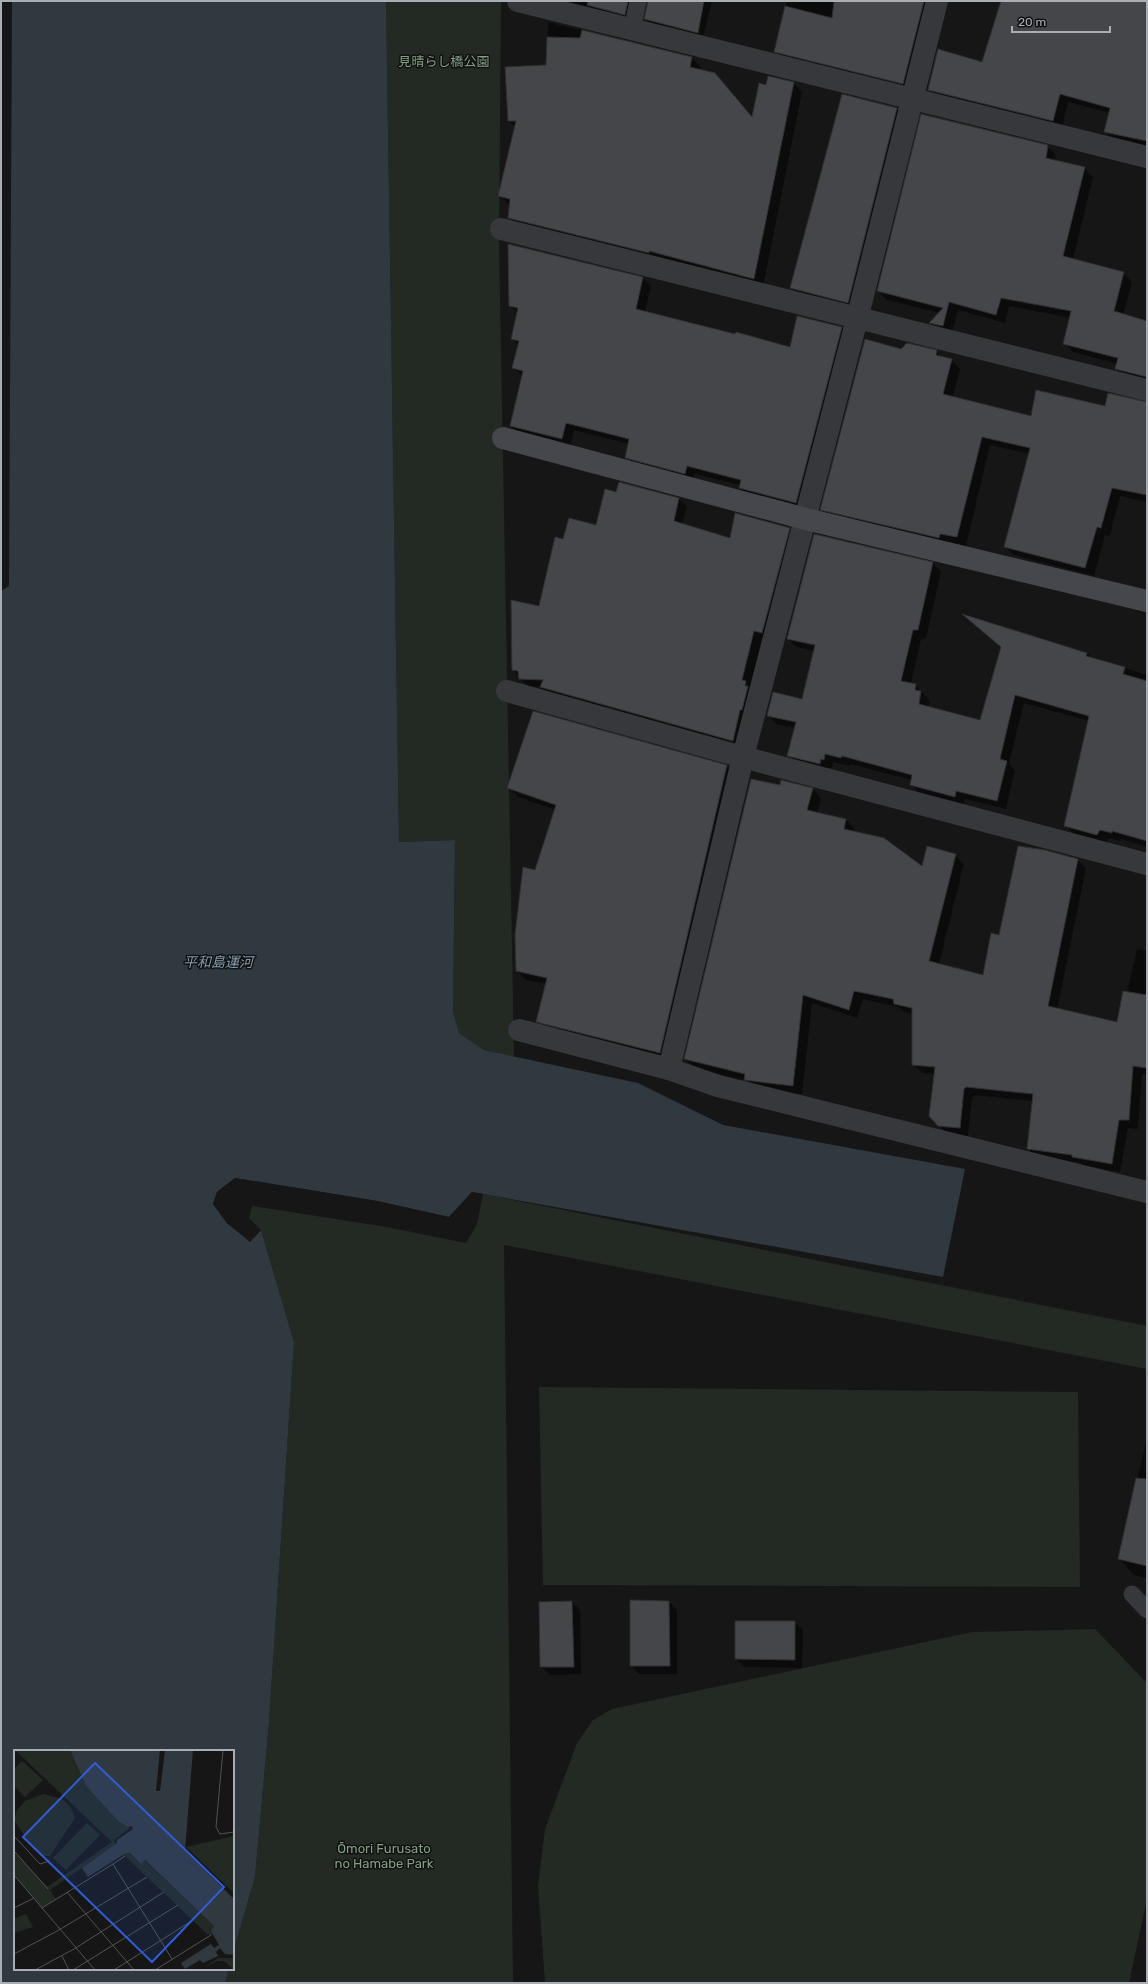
<svg xmlns="http://www.w3.org/2000/svg" width="1148" height="1984" font-family="Rubik,'Noto Sans JP',sans-serif">
	<rect width="100%" height="100%" fill="#161617"/>
	<g fill="#222a23">
		<path d="M386,1H501L499,243L514,1057L484,1050L459,1033L453,1012L455,840L399,842Z"/>
		<path d="M483,1194L1147,1326V1369L504,1245L513,1983H225L229,1969H233V1953L255,1877L269,1722L294,1342L261,1230L249,1218L252,1206L387,1227L466,1243L477,1224Z"/>
		<path d="M539,1387L1078,1392L1080,1587L543,1585Z"/>
		<path d="M1095,1629L1147,1683V1899L1129,1983H545L538,1886L545,1829L577,1743L593,1720L612,1709L972,1632Z"/>
	</g>
	<path fill="#30393f" d="M12,1H386L399,842L455,840L453,1012L459,1033L484,1050L638,1083L723,1125L965,1169L943,1277L472,1192L449,1217L377,1201L235,1178L217,1192L213,1204L227,1223L250,1241L261,1230L294,1342L269,1722L255,1877L233,1953V1751H15V1969H229L225,1983H1V591L9,586Z"/>
	<path fill="#161617" d="M235,1178L377,1201L449,1217L472,1192L483,1194L482,1196L472,1194L449,1219L377,1203L235,1180L219,1194L215,1204L229,1221L250,1239L260,1229L261,1230L250,1242L227,1223L213,1204L217,1192Z"/>
	<g fill="#0007">
		<path d="M554,1H636L631,20Z"/>
		<path d="M648,1H712L703,38L651,25L645,19Z"/>
		<path d="M787,1H935L911,91L783,59L775,51Z"/>
		<path d="M1001,1H1147V148L1114,140L1105,131L1110,113L1068,102L1062,129L937,98L929,89L982,63Z"/>
		<path d="M548,22L692,58L701,67L700,71L715,74L753,118L767,86L793,83L802,92L763,287L518,226L509,217L510,205L500,196L515,127L509,121L547,66Z"/>
		<path d="M897,109L901,113L852,306L795,292L791,288Z"/>
		<path d="M1047,146L1056,155L1055,161L1084,168L1093,177L1073,260L1123,273L1132,282L1123,315L1147,322V383L1125,378L1116,369L1118,364L1073,352L1064,343L1071,318L1009,306L1005,323L958,310L952,334L938,331L930,323L940,313L887,300L878,291Z"/>
		<path d="M642,278L651,286L645,312L791,348L842,328L850,336L804,511L748,496L740,488L741,485L695,474L693,481L634,465L626,457L629,444L574,430L570,447L519,434L511,426L523,376L513,368L519,346L512,339L518,313L510,306Z"/>
		<path d="M901,350L936,351L942,358L952,360L960,369L953,397L1031,417L1147,403V502L1120,496L1110,536L1105,535L1094,576L1014,555L1005,547L1030,454L990,445L966,546L948,542L947,546L830,518L821,509Z"/>
		<path d="M620,483L679,499L687,507L682,524L731,539L789,529L797,536L770,640L762,638L750,687L740,748L549,695L541,687L527,686L513,670L539,607L564,540L596,526L617,493Z"/>
		<path d="M933,563L941,572L926,638L921,639L911,684L915,685L930,701L928,707L980,721L1002,648L966,616L1087,653L1092,658L1147,675V847L1121,839L1120,841L1109,838L1106,843L1074,834L1065,825L1089,721L1024,703L1009,764L1015,770L1006,809L965,799L963,805L919,793L911,784L912,780L850,764V766L833,762L832,768H829L828,772L797,764L788,755L795,728L776,724L768,715L803,700L814,651L796,647L788,639Z"/>
		<path d="M726,766L736,776L669,1062L547,1030L537,1021L547,984L526,980L516,970L535,872L556,810L518,797L509,787Z"/>
		<path d="M781,786L813,789L821,798L817,814L846,820L854,828V832L922,867L955,855L964,864L939,964L984,976L1000,936L1077,860L1086,868L1057,1010L1117,1023L1127,993L1137,949L1147,951V1075L1142,1074L1138,1129L1128,1128L1120,1172L1082,1165L1079,1162L1037,1158L1028,1149L1033,1101L975,1095L972,1098L968,1136L948,1135L930,1116L935,1074L922,1073L913,1064V1014L904,1012L898,1007L863,999L857,1018L812,1003L802,1094L755,1088L748,1081L694,1068L685,1059Z"/>
		<path d="M1147,1437V1578L1134,1575L1119,1559Z"/>
		<path d="M631,1601L669,1602L677,1610V1674H639L631,1666Z"/>
		<path d="M572,1602L580,1610L581,1674L550,1675L541,1667L540,1603Z"/>
		<path d="M736,1622H794L803,1630L802,1668L745,1667L736,1659Z"/>
	</g>
	<g fill="#45464a" stroke="#303033">
		<path d="M588,1H628L625,15L587,5Z"/>
		<path d="M648,1H704L698,33L644,19Z"/>
		<path d="M834,1H924L903,84L774,52L785,6L832,18Z"/>
		<path d="M1001,1H1147V141L1104,132L1110,108L1060,94L1053,121L928,90L938,49L982,62Z"/>
		<path d="M582,30L692,57L690,67L715,73L752,117L759,83L766,85L768,76L794,82L754,279L649,251V253L508,218L510,199L498,196L516,121H508L505,67L546,65L547,37L580,38Z"/>
		<path d="M842,94L897,108L848,303L790,288Z"/>
		<path d="M921,114L1048,145L1046,158L1085,167L1063,256L1124,272L1114,311L1147,321V377L1115,369L1118,358L1063,344L1071,311L1001,298L996,315L949,302L943,326L929,323L943,308L877,291Z"/>
		<path d="M508,244L643,277L636,309L735,334L736,332L790,347L797,316L842,327L796,503L739,488L741,480L687,466L685,474L625,458L629,439L566,423L562,439L510,426L523,371L512,368L519,341L511,339L518,308L509,306Z"/>
		<path d="M865,339L901,349L907,343L937,350L936,355L952,359L943,394L1031,416L1036,390L1105,406L1108,393L1147,402V495L1112,488L1101,528L1097,527L1085,568L1004,547L1030,448L982,437L957,537L940,534L939,538L820,510Z"/>
		<path d="M619,482L679,498L674,521L730,538L735,513L790,528L762,633L754,631L742,680L746,681L745,686H748L742,710H740L733,741L540,687L543,680L519,679L518,671L512,670L511,600L539,606L555,537L563,539L569,518L596,525L605,489L616,492Z"/>
		<path d="M814,534L933,562L918,630H913L901,681L916,684L915,690L921,691L919,704L980,720L1001,647L962,614L1087,653L1086,656L1125,667L1123,674L1147,681V841L1112,831V833L1100,830L1097,835L1064,826L1089,716L1015,695L1000,759L1007,761L997,801L956,791L955,797L910,785L912,775L842,756L841,758L825,754L824,760L821,759L820,764L787,756L796,722L767,716L773,692L802,699L815,645L787,639Z"/>
		<path d="M533,711L727,765L660,1053L536,1022L547,978L516,971L515,935L523,867L535,870L556,805L507,788Z"/>
		<path d="M751,779L780,785L781,780L813,788L807,810L846,819L844,829L884,838L922,866L927,846L956,854L929,961L983,975L991,933L999,935L1018,846L1045,850L1078,859L1048,1006L1117,1022L1123,991L1147,995V1068L1133,1066L1129,1120H1119L1112,1164L1072,1157V1155L1027,1149L1033,1094L966,1087L964,1089L960,1128L938,1126L929,1116L935,1067L912,1065V1008L894,1004L893,999L854,991L849,1010L803,995L793,1086L744,1080L745,1074L684,1059Z"/>
		<path d="M1136,1478L1147,1479V1566L1118,1559Z"/>
		<path d="M630,1600L669,1601L670,1666H630Z"/>
		<path d="M572,1601L574,1667H540L539,1602Z"/>
		<path d="M735,1621H795V1660L735,1659Z"/>
	</g>
	<g fill="none" stroke-linecap="round" stroke-linejoin="round">
		<g stroke="#37383c" stroke-width="17">
			<path d="M632,30L638,1"/>
			<path d="M1132,1594L1147,1610"/>
		</g>
		<g stroke="#37383c" stroke-width="22">
			<path d="M518,1L1147,157"/>
			<path d="M937,1L857,319L743,757L669,1069L718,1086L1147,1192"/>
			<path d="M501,229L1147,390"/>
			<path d="M507,691L743,757L1147,864"/>
			<path d="M519,1030L669,1069"/>
		</g>
		<path stroke="#45474c" stroke-width="22" d="M503,438L806,519L1147,601"/>
	</g>
	<g text-anchor="middle" stroke-width="3" stroke-linejoin="round" paint-order="stroke">
		<g font-size="13" fill="#829f82" stroke="#111112">
			<text x="444" y="66">見晴らし橋公園</text>
			<text x="384" y="1853">Ōmori Furusato<tspan x="384" dy="15">no Hamabe Park</tspan></text>
		</g>
		<g font-size="14" font-style="italic" fill="#849cad" stroke="#111112">
			<text x="218" y="967">平和島運河</text>
		</g>
	</g>
	<g transform="translate(14 1750)">
		<rect width="220" height="220" fill="#161617"/>
		<path d="M1,0H56L72,36L105,72L116,78L100,90L102,94L36,140L42,149L28,158L0,125V102L33,137L98,92ZM8,11L29,30L11,47L0,36V19ZM29,44L48,49L57,58L61,68L36,106H27L19,99L0,70L3,60L11,51ZM73,73L86,85L52,120L39,108ZM220,86V143L172,97ZM114,102L127,114L130,110L200,176L197,181L199,185L193,184L109,104ZM12,164L19,177L0,183V169ZM204,208H220V220L210,211H204L191,217Z" fill="#222a23"/>
		<path d="M56,0H179L171,101L220,149V205L211,204L206,198L202,202L204,206L189,213L186,210L171,219L167,213L197,194L200,198L205,195L197,181L200,176L131,110L127,114L116,103H112L74,127L68,118L103,93V90L119,79L118,76L114,77L105,72L72,36Z" fill="#30393f"/>
		<path d="M146,0H151L146,41H142Z" fill="#161617"/>
		<path fill="none" stroke="#515357" stroke-width="1" d="M209,0L202,77L206,84L220,82M0,86L26,114L36,111M0,101L34,139M99,114L111,106M0,125L81,220M53,142L120,220M0,158L20,148M28,158L99,114L158,209M0,204L45,180L133,127M48,206L55,220M21,220L60,199L150,142M59,220L164,155M100,220L179,170M141,220L197,185"/>
		<path fill="#325cd3" fill-opacity="0.15" stroke="#325cd3" stroke-width="2" d="M81,13L210,137L138,212L9,87Z"/>
		<rect width="220" height="220" fill="none" stroke="#a9aeb6" stroke-width="2"/>
	</g>
	<rect width="1148" height="1984" fill="none" stroke="#a9aeb6" stroke-width="4"/>
	<path d="M1012 26v6h98v-6" fill="none" stroke="#a9aeb6" stroke-width="2"/>
	<text x="1018" y="26" font-size="12" fill="#a9aeb6" stroke="#111112" stroke-width="3" paint-order="stroke">20 m</text>
</svg>
